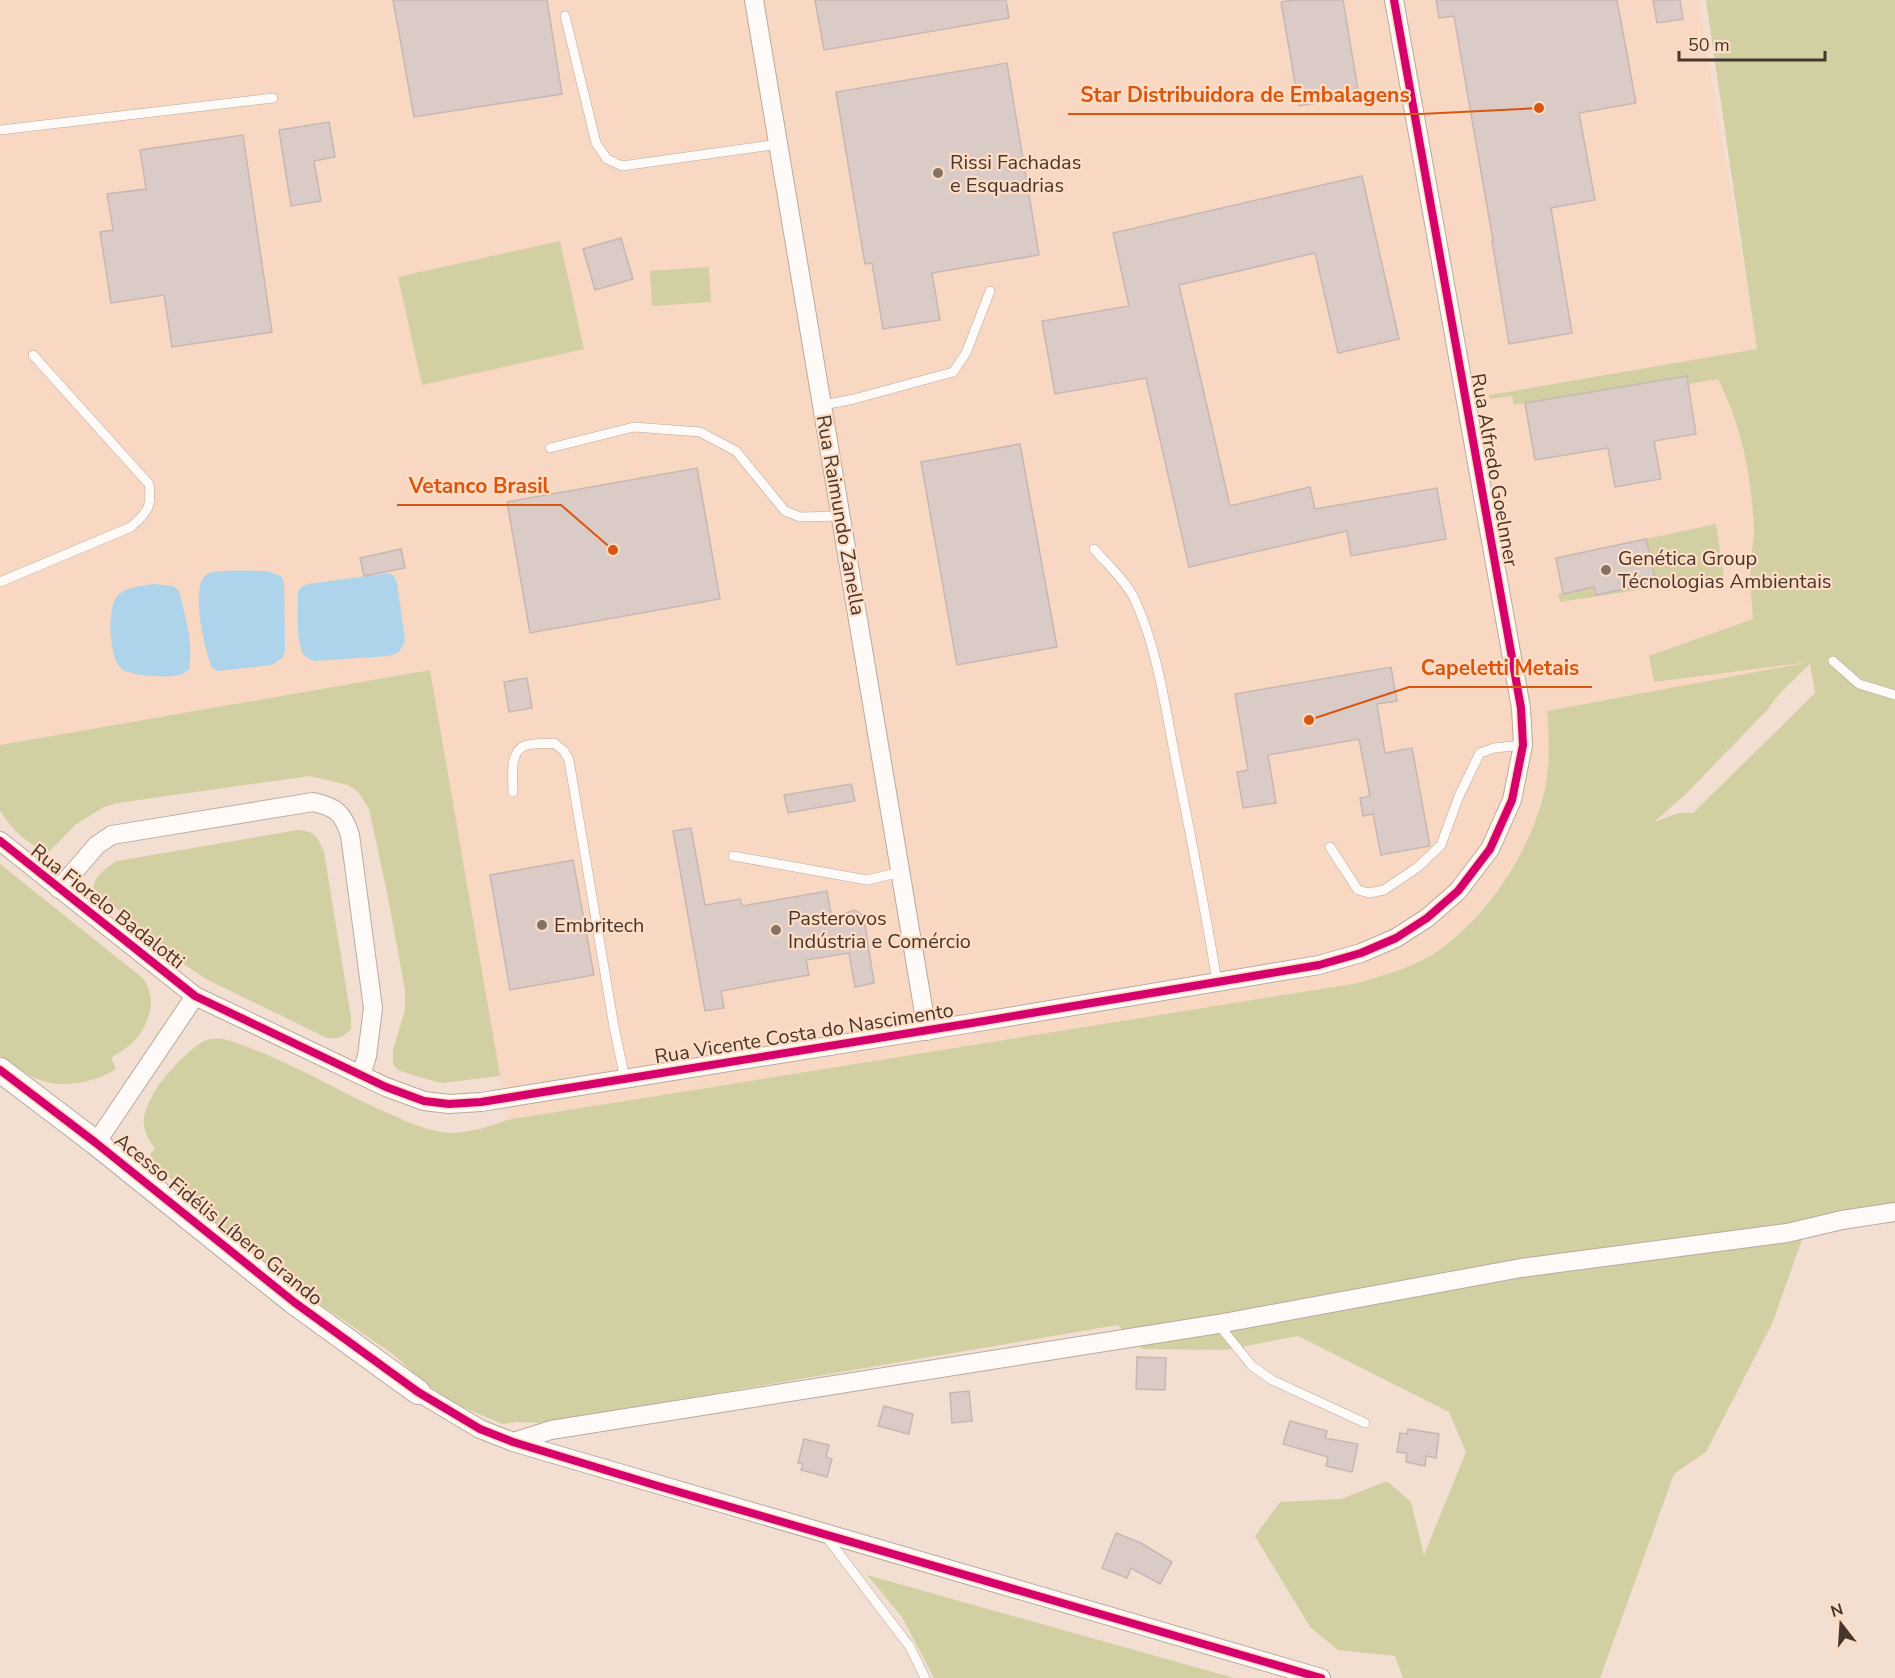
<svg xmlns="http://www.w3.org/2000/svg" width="1895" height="1678" font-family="'Nunito Sans',sans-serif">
	<rect width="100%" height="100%" fill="#f2dfd1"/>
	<path fill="#f8d8c2" d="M0,0H1698L1811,663L1547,711L1550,749L1546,784L1532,833L1504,880L1473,920L1442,948L1408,966L1358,983L507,1120L429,670L0,745Z"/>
	<g fill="#d2cfa2" fill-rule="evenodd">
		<path d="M1706,0H1895V1217L1805,1231L1772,1324L1706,1452L1674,1474L1600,1678H1403L1395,1656L1338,1650L1310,1627L1255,1536L1280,1502L1341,1499L1387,1481L1411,1502L1424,1555L1466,1452L1449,1412L1298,1336L1225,1350L1142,1349L1118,1325L542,1423L516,1422L503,1424L455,1404L422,1381L393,1354L302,1292L227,1234L156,1164L150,1154L155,1149C139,1126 141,1116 155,1091C163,1077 194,1042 210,1039C226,1036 243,1046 258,1051C306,1070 350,1098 397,1117C414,1125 435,1133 454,1133C471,1132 491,1126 507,1120L1358,983C1387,974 1418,966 1442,948C1492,911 1534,845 1546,784C1550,759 1549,735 1547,711L1810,662L1654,682L1649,656L1753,619C1752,601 1749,582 1751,563C1751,552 1754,542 1754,531C1752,479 1742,426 1718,379L1688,384L1687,376L1514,405L1512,396L1490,399L1489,395L1757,349ZM1810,664L1815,693L1693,813H1679L1654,822L1687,793L1768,709L1780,693Z"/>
		<path d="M560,241L584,349L422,385L398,277Z"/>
		<path d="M709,267L711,302L652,306L650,271Z"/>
		<path d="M1716,524L1724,578L1715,582L1704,580L1560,602L1558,594L1594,587L1596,595L1655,583L1646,539Z"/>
		<path d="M430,670L500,1076L442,1083L415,1076L398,1070L393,1064V1050L405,1010V990L388,897L369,809L358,792L348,785L310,776L117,803L102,808L75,825L50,851C31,849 9,827 0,810V745Z"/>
		<path d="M298,830C316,832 317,836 324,852L351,1017V1029C344,1037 338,1039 327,1038L206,979L176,959L93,888C95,875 107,867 117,861Z"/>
		<path d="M0,864L125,964C130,968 138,973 143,979C159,999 148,1029 131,1044C125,1050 117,1053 111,1058L116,1069C103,1077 91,1081 77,1083C43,1088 26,1074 0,1056Z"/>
		<path d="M867,1575L1234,1678H934L902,1617Z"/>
	</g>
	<g fill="#add4eb">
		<path d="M267,571L281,576L284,581L285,651L282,658L272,665L217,671L212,668C205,651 189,586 207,574C216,569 255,571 267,571Z"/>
		<path d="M389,573L394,576L397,583L405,640C402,650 399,653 389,656L314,661C312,660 306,657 305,656C295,646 298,606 298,592L301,587L308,584Z"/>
		<path d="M153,584L173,586L179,591C185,615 194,644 189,669C188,670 183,674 182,674C171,679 131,676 122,669C109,660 106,607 118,595C126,587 142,586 153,584Z"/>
	</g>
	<g fill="#dbcbc7" stroke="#c7b7b3" stroke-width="1.5">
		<path d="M393,0H547L562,94L414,117Z"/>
		<path d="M815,0H1006L1009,18L824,50Z"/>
		<path d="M1293,0H1343L1359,96L1299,106L1281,2Z"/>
		<path d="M1436,0H1617L1636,103L1579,113L1595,200L1551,208L1572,333L1509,344L1492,241L1493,240L1454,16L1439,18Z"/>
		<path d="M1653,0H1680L1683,19L1657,23Z"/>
		<path d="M1007,63L1039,255L932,273L940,320L883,329L872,263L865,264L836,92Z"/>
		<path d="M329,122L335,157L314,161L321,201L291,206L279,130Z"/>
		<path d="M243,135L272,332L172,347L164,295L111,303L100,232L113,230L107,194L146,189L140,150Z"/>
		<path d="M1362,176L1399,339L1338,353L1315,253L1179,285L1230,506L1310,487L1315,509L1437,488L1446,539L1351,556L1347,531L1189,567L1146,378L1055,394L1042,321L1129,306L1113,233Z"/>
		<path d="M621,238L633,279L595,290L583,249Z"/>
		<path d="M1687,376L1696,434L1654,441L1661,479L1615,487L1608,448L1535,460L1525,403Z"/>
		<path d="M1020,444L1057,647L957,665L921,462Z"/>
		<path d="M697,468L720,599L530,633L507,502Z"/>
		<path d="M1646,539L1656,582L1596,595L1594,587L1563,594L1556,558Z"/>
		<path d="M401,549L405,568L364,576L360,558Z"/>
		<path d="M1391,667L1397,701L1377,704L1385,753L1412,748L1430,846L1381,855L1373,814L1363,816L1360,798L1370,796L1359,739L1268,755L1276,803L1243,808L1237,772L1248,770L1235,694Z"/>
		<path d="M527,678L532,708L509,712L504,682Z"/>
		<path d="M851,784L855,801L788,813L784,795Z"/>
		<path d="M691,828L705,905L740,899L742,906L827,891L832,919L854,910L860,913L864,918L874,983L855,987L849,953L806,960L809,975L721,991L724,1008L705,1011L673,831Z"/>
		<path d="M573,860L594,975L510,990L490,875Z"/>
		<path d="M1137,1357L1166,1358L1165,1390L1136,1389Z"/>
		<path d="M969,1391L972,1421L952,1423L950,1393Z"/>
		<path d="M884,1406L913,1414L909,1434L878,1426Z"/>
		<path d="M1290,1421L1327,1431L1325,1438L1358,1444L1352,1472L1326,1466L1328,1457L1283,1444Z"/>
		<path d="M1408,1429L1439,1434L1436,1458L1426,1456L1425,1466L1406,1462L1407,1453L1397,1452L1400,1433L1407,1434Z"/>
		<path d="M804,1439L829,1445L826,1457L832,1459L827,1477L801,1470L803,1464L798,1463Z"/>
		<path d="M1116,1533L1141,1543L1172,1562L1160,1584L1131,1568L1127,1578L1102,1568Z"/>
	</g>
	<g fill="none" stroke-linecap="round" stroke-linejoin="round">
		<g stroke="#b8aa9f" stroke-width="10">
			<g id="service">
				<path d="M565,16L596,143L607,159L622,166L779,144"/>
				<path d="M0,130L273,98"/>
				<path d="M823,405L854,399L953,372L966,353L990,291"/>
				<path d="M550,448L634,427L700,432L736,451L785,511L800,517L841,516"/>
				<path d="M1094,549C1107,564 1125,580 1134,598C1157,646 1165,706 1175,757C1190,832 1205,907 1217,982"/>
				<path d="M0,582L131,527C148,512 152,507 149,484L33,355"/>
				<path d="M1833,661L1859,684L1895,695"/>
				<path d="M513,792C513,778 509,753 524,746C532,743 546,744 554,743L564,751L569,760L614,1027L625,1079"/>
				<path d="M1330,847L1358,890L1369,893L1384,890L1418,867L1441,845L1459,796L1480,753L1494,748L1523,745"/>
				<path d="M733,856L867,880L901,872"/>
				<path d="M1218,1324L1252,1366L1272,1380L1365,1423"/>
				<path d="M825,1535L910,1647L925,1678"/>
			</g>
		</g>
		<g stroke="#b8aa9f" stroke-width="20">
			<g id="minor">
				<path d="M754,0L927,1031"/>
				<path d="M0,841L195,996L386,1087L424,1101L449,1104L481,1102L972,1023L1319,965L1361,953L1396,938L1427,918L1458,891L1490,849L1512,800L1523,745L1521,708L1394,0"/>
				<path d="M59,889L97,845L112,835L313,802C336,807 343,813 350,835L373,1008L367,1056L361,1075"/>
				<path d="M96,1143L195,996"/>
				<path d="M418,1392L480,1429L513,1442L1321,1678"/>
				<path d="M513,1442L551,1430L1218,1324L1521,1268L1787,1233L1842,1220L1895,1212"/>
			</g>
		</g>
		<g stroke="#b8aa9f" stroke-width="26">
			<path id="tertiary" d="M0,1070L96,1143L294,1302L418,1392"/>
		</g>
		<use href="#service" stroke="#fdfaf8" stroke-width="9"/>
		<use href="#minor" stroke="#fdfaf8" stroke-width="18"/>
		<use href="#tertiary" stroke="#fdfaf8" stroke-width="24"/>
		<g stroke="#ffdcc4" stroke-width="11">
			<g id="cycleway">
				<path d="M0,841L195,996L386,1087L424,1101L449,1104L481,1102L972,1023L1319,965L1361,953L1396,938L1427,918L1458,891L1490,849L1512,800L1523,745L1521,708L1394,0"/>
				<path d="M0,1070L96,1143L294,1302L418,1392L480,1429L513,1442L658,1486L1321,1678"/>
			</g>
		</g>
		<use href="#cycleway" stroke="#d6006c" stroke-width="8"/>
	</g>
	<g fill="#827267" stroke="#ffdcc4" stroke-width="2">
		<circle cx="938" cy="173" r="6"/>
		<circle cx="1606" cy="570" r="6"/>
		<circle cx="542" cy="925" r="6"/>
		<circle cx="776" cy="930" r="6"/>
	</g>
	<g text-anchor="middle" stroke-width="4.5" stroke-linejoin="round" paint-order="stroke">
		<g font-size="20" fill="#45372e" stroke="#ffdcc4" text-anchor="start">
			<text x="950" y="169">Rissi Fachadas<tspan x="950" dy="23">e Esquadrias</tspan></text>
			<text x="1618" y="565">Genética Group<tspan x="1618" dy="23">Técnologias Ambientais</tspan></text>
			<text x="788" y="925">Pasterovos<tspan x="788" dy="23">Indústria e Comércio</tspan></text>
			<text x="554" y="932">Embritech</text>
		</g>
		<g font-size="20" fill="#45372e" stroke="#ffdcc4">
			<text transform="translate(1495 470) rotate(80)" y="7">Rua Alfredo Goelnner</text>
			<text transform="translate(841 515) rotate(80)" y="7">Rua Raimundo Zanella</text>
			<text transform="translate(108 906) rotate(38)" y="7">Rua Fiorelo Badalotti</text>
			<text transform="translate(804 1033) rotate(-9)" y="7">Rua Vicente Costa do Nascimento</text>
			<text transform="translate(219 1219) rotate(39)" y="7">Acesso Fidélis Líbero Grando</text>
		</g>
	</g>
	<path fill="none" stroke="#d8560f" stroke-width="2" d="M1539 108L1421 114H1068M613 550L561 505H397M1309 720L1409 687H1592"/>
	<g fill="#d8560f" stroke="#ffdcc4" stroke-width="2">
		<circle cx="1539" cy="108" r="6"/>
		<circle cx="613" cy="550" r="6"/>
		<circle cx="1309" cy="720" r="6"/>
	</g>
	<g font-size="21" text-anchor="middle" font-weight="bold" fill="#d8560f" stroke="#ffdcc4" stroke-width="4.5" stroke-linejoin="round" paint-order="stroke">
		<text x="1245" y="102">Star Distribuidora de Embalagens</text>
		<text x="479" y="493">Vetanco Brasil</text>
		<text x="1500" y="675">Capeletti Metais</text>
	</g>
	<g transform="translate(1841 1624) rotate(343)" stroke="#ffdcc4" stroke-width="4.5" paint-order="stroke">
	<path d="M0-4.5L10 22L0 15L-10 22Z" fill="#45372e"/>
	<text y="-9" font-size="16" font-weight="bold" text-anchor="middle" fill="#45372e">N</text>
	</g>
	<path d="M1679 51v9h146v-9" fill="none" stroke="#45372e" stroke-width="3"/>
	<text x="1688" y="51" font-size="18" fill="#45372e" stroke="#ffdcc4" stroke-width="4.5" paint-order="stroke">50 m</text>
</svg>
